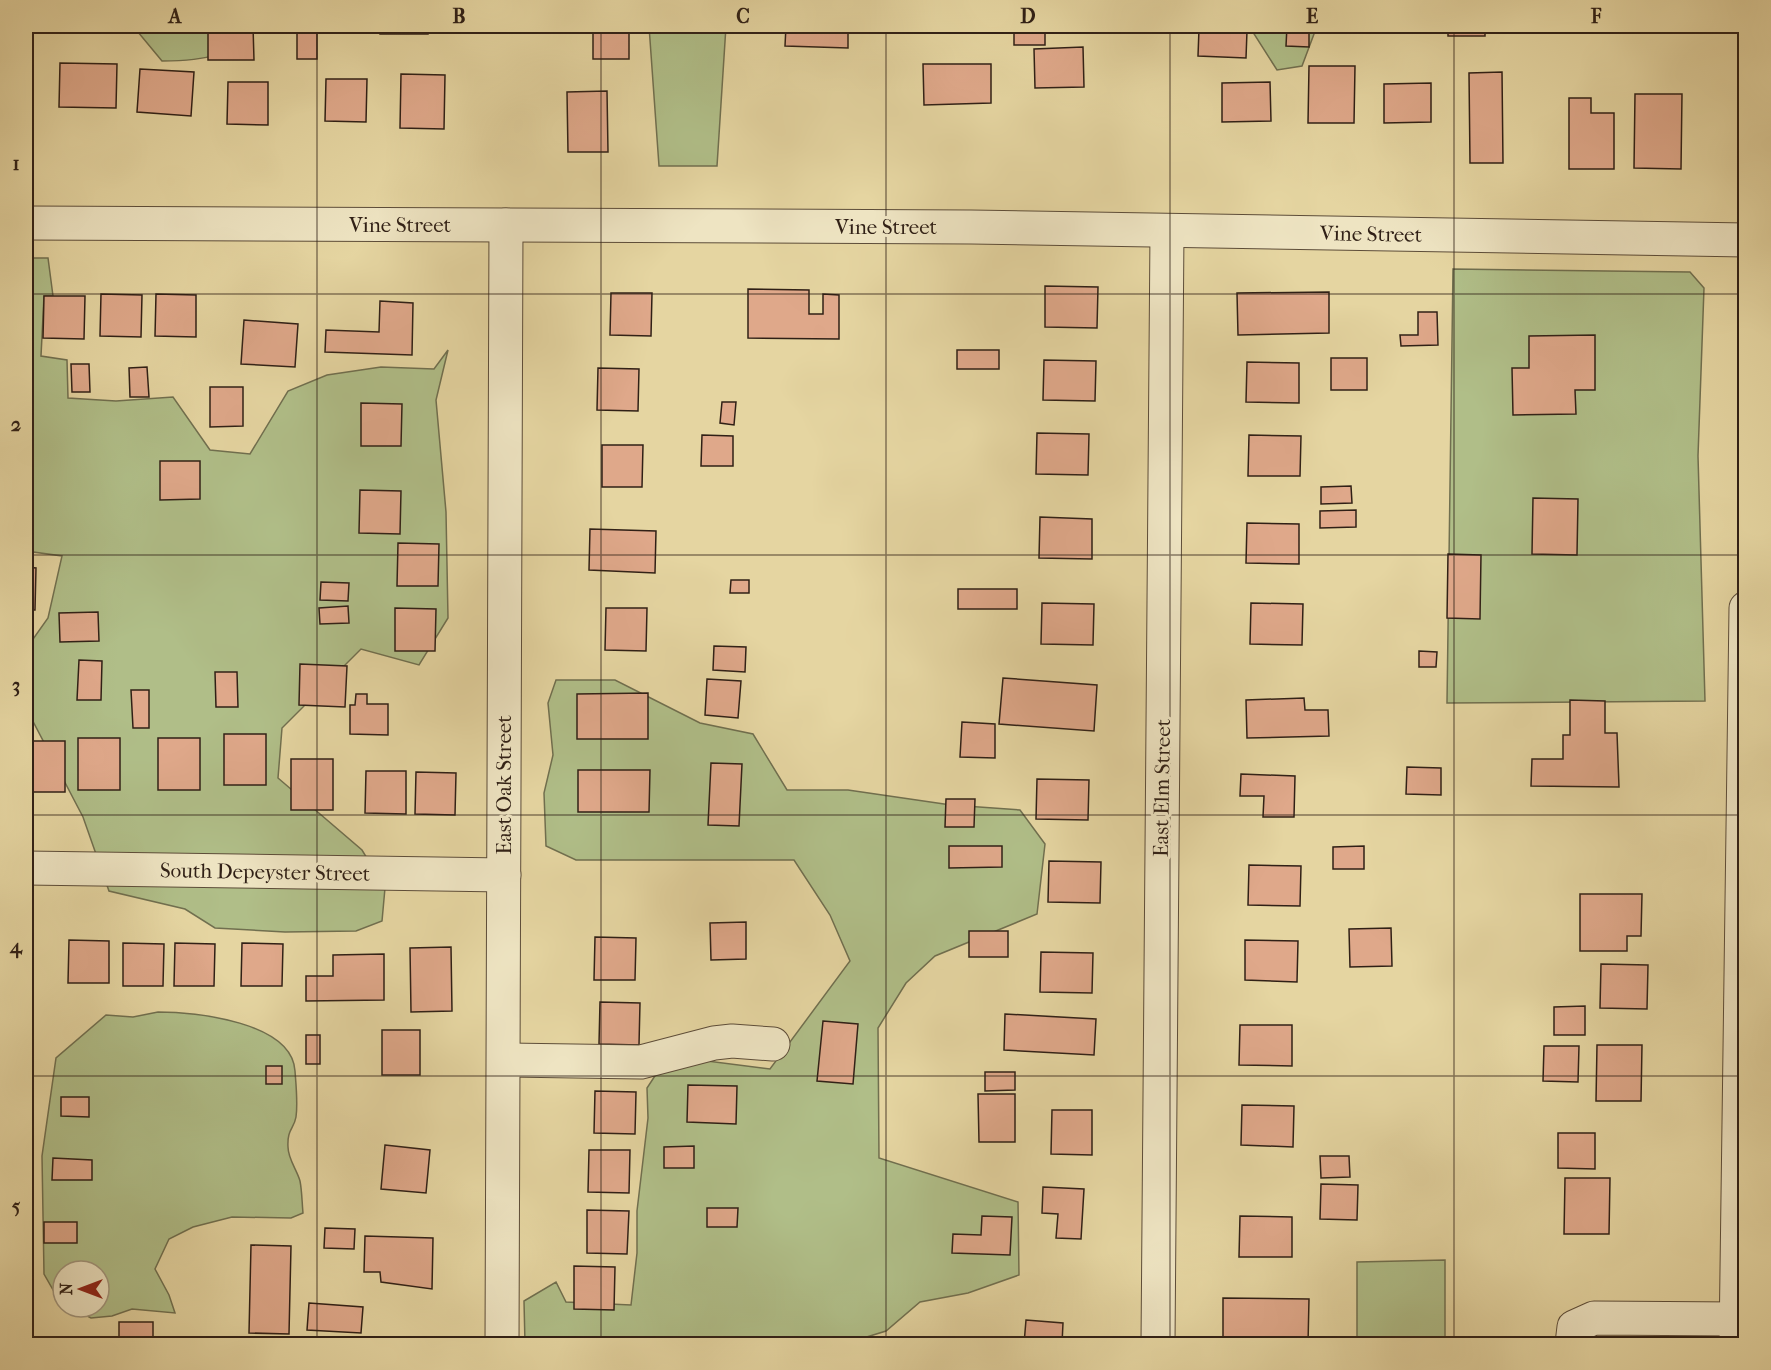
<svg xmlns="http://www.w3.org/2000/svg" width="1771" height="1370" font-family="'IM FELL French Canon',serif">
	<rect width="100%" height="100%" fill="#e5d5a1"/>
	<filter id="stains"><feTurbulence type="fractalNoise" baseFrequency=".00333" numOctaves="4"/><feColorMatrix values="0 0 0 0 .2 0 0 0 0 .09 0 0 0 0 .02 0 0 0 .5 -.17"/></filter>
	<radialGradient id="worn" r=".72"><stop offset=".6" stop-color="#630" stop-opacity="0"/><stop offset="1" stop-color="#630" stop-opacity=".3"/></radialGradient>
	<g fill="#b0be88" stroke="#706f4f" stroke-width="1.5">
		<path d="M133,26H264C225,55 211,61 162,61Z"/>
		<path d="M649,26H726L717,166H659Z"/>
		<path d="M1249,26H1317L1302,66L1277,70Z"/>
		<path d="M26,258H48L53,296H44L41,356L67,360L68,398L116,401L173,397L210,450L250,454L288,391L327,375L381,367L434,369L448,350L436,400L446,512L448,618L419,665L361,649L282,728L278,778L362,850L385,888L382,921L356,931L285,932L215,928L185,909L109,891L83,817L26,708V649L48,618L62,556L26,551Z"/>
		<path d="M1453,269L1690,272L1704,288L1698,456L1705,701L1447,703Z"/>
		<path d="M556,680H615L700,723L753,734L787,790H848L951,805L1020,810L1045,844L1037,914L935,956L906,983L878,1028L879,1158L1018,1202L1019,1275L968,1293L920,1302L886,1331L844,1344H525L524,1301L556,1282L566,1302L631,1305L637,1253V1211L648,1118L647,1088L668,1056L770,1069L850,961L830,915L794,860H576L546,846L544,793L553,755L548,703Z"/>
		<path d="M158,1012C196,1012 292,1022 295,1071C296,1085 298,1103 296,1117C294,1129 287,1129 288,1147C288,1159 297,1170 300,1181C302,1191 302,1203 303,1213L291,1218L232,1217L193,1227L169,1239L155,1269L169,1295L175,1313L132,1309L112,1316L91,1318L70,1307H99V1271H63V1301L56,1295L44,1274L42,1156L56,1058L106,1015L133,1017Z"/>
		<path d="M1445,1260V1344H1357V1262Z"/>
	</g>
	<g fill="#dfa88a" stroke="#302016" stroke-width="1.5">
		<path d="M208,26H253L254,60H208Z"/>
		<rect x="380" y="26" width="48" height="8"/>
		<rect x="593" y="26" width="36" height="33"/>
		<path d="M764,26H848V48L785,46L786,26Z"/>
		<rect x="1014" y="26" width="31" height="19"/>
		<path d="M1287,26H1309V47L1286,46Z"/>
		<rect x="1448" y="26" width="37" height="10"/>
		<path d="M1199,29L1247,31L1246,58L1198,56Z"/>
		<rect x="297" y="30" width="20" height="29"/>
		<path d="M1083,47L1084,87L1035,88L1034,49Z"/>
		<path d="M26,60L28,61L27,122L26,121Z"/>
		<path d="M60,63L117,64L116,108L59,107Z"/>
		<path d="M923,64H991V103L924,105Z"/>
		<path d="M1309,66H1355L1354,123H1308Z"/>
		<path d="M140,69L194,72L191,116L137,112Z"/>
		<path d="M1502,72L1503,163H1470L1469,73Z"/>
		<path d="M401,74L445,75L444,129L400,128Z"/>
		<path d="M326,79H367L366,122L325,121Z"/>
		<path d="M228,82H268V125L227,124Z"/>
		<path d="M1270,82L1271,121L1222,122V83Z"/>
		<path d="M1431,83V122L1384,123V84Z"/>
		<path d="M607,91L608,152H568L567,92Z"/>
		<path d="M1635,94H1682L1681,169L1634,168Z"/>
		<path d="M1569,98H1591V113H1614V169H1569Z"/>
		<path d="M1045,286L1098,287L1097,328L1045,327Z"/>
		<path d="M748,289L809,290V314H823V294L839,295V339L748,338Z"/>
		<path d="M1329,292V333L1238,335L1237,293Z"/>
		<path d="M611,293H652L651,336L610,335Z"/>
		<path d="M101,294L142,295L141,337L100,336Z"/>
		<path d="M156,294L196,295V337L155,336Z"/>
		<path d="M44,296H85L84,339L43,338Z"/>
		<path d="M380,301L413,303L412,355L325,352L326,330L379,332Z"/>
		<path d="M1418,312H1437L1438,345L1401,346L1400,335H1418Z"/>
		<path d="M244,320L298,324L295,367L241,364Z"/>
		<path d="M1595,335V390H1575L1576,414L1513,415L1512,368H1529V336Z"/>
		<rect x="957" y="350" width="42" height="19"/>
		<rect x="1331" y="358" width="36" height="32"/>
		<path d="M1044,360L1096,361L1095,401L1043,400Z"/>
		<path d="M1247,362L1299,363V403L1246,402Z"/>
		<path d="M71,364H89L90,392H72Z"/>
		<path d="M147,367L149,397H130L129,368Z"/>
		<path d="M598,368L639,369L638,411L597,410Z"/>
		<path d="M210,387H243V426L210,427Z"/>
		<path d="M26,401H29L28,443H26Z"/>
		<path d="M722,402H736L734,425L720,423Z"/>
		<path d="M361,403L402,404L401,446H361Z"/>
		<path d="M1037,433L1089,434L1088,475L1036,474Z"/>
		<path d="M702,435L733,436V466H701Z"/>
		<path d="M1249,435L1301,436L1300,476H1248Z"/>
		<path d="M602,445H643L642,487H602Z"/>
		<path d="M160,461H200V499L160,500Z"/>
		<path d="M1351,486L1352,503L1321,504V487Z"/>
		<path d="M360,490L401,491L400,534L359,533Z"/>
		<path d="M1533,498L1578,499L1577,555L1532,554Z"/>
		<path d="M1356,510V527L1320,528V511Z"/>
		<path d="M1040,517L1092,519V559L1039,558Z"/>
		<path d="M1247,523L1299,524V564L1246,563Z"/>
		<path d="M590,529L656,531L655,573L589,570Z"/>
		<path d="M398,543L439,544L438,586H397Z"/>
		<path d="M1448,554L1481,555L1480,619L1447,618Z"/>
		<path d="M26,567L36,568L35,610H26Z"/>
		<path d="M731,580H749V593H730Z"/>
		<path d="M321,582L349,583L348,601L320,600Z"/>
		<rect x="958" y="589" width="59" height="20"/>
		<path d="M1042,603L1094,604L1093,645L1041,644Z"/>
		<path d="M1251,603L1303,604L1302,645L1250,644Z"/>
		<path d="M348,606L349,623L320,624L319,608Z"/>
		<path d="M395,608L436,609L435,651H395Z"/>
		<path d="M606,608H647L646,651L605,650Z"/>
		<path d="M98,612L99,641L60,642L59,613Z"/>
		<path d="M714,646L746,647L745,672L713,670Z"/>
		<path d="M1419,651L1437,652L1436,667H1419Z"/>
		<path d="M79,660L102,661L101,700H77Z"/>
		<path d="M300,664L347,666L345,707L299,705Z"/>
		<path d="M215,672H237L238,707H216Z"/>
		<path d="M1003,678L1097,685L1094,731L999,724Z"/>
		<path d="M707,679L741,681L738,718L705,715Z"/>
		<path d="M131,690H149V728H133Z"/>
		<path d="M648,693V739H577V694Z"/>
		<path d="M356,694H367V704H388V735L350,734V705H355Z"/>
		<path d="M1304,698L1305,710H1328L1329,736L1247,738L1246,700Z"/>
		<path d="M1570,700L1605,701V733H1617L1619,787L1531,786L1532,759H1563V735H1570Z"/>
		<path d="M962,722L995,724V758L960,757Z"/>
		<rect x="224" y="734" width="42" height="51"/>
		<rect x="78" y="738" width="42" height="52"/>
		<rect x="158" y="738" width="42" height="52"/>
		<rect x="26" y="741" width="39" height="51"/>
		<rect x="291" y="759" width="42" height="51"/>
		<path d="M711,763L742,764L739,826L708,825Z"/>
		<path d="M1407,767L1441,768V795L1406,794Z"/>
		<path d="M578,770H650L649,812H578Z"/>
		<path d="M366,771H406V814L365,813Z"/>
		<path d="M416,772L456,773L455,815L415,814Z"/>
		<path d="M1241,774L1295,776L1294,817H1263L1264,796H1240Z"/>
		<path d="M1037,779L1089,780L1088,820L1036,819Z"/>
		<path d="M946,799H975L974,827H945Z"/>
		<path d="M949,846H1002V867L949,868Z"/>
		<path d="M1364,846V869H1333V847Z"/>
		<path d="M1049,861L1101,862L1100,903L1048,902Z"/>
		<path d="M1249,865L1301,866L1300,906L1248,905Z"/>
		<path d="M1580,894H1642L1641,936H1627V951H1580Z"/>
		<path d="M746,922V959L711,960L710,923Z"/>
		<path d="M1391,928L1392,966L1350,967L1349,929Z"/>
		<rect x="969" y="931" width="39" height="26"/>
		<path d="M595,937L636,938L635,980H594Z"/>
		<path d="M69,940L109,941V983H68Z"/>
		<path d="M1245,940L1298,941L1297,982L1245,980Z"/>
		<path d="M123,943L164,944L163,986H123Z"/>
		<path d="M175,943L215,944L214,986H174Z"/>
		<path d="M242,943L283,944L282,986H241Z"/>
		<path d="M451,947L452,1011L411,1012L410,948Z"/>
		<path d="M1041,952L1093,953L1092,993L1040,992Z"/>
		<path d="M384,954V1000L306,1001V976H333V955Z"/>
		<path d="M1601,964L1648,965L1647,1009L1600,1008Z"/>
		<path d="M600,1002L640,1003L639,1045L599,1044Z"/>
		<path d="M1585,1006V1035H1554V1007Z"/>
		<path d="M1005,1014L1096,1019L1094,1055L1004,1050Z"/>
		<path d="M823,1021L858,1024L853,1084L817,1081Z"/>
		<path d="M1240,1025H1292V1066L1239,1065Z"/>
		<rect x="382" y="1030" width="38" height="45"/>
		<rect x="306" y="1035" width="14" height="29"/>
		<path d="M1597,1045H1642L1641,1101H1596Z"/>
		<path d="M1544,1046H1579L1578,1082L1543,1081Z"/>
		<rect x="266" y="1066" width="16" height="18"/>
		<path d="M985,1072H1015V1090L985,1091Z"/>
		<path d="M688,1085L737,1086L736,1124L687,1122Z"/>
		<path d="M595,1091L636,1092L635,1134L594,1133Z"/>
		<path d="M978,1094H1015V1142H979Z"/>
		<path d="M61,1097H89V1117L61,1116Z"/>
		<path d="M1242,1105L1294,1106L1293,1147L1241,1145Z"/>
		<path d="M1052,1110H1092V1155L1051,1154Z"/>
		<path d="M1558,1133H1595V1169L1558,1168Z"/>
		<path d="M385,1145L430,1150L426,1193L381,1189Z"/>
		<path d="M694,1146V1168H664V1147Z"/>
		<path d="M589,1150H630L629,1193L588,1192Z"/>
		<path d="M1320,1156H1349L1350,1177L1321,1178Z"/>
		<path d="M53,1158L92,1160V1180H52Z"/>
		<path d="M1565,1178H1610L1609,1234H1564Z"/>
		<path d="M1321,1184L1358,1185L1357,1220L1320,1219Z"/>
		<path d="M1043,1187L1084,1189L1081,1239L1056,1238L1058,1214L1042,1213Z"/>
		<path d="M707,1208H738L737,1227H707Z"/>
		<path d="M587,1210L629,1211L627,1254L587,1253Z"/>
		<path d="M982,1216L1012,1217L1010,1255L952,1253L953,1234L981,1235Z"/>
		<path d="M1240,1216L1292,1217V1257H1239Z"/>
		<rect x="44" y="1222" width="33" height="21"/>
		<path d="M325,1228L355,1229L354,1249L324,1248Z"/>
		<path d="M365,1236L433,1238L432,1289L381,1282L380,1272H364Z"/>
		<path d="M251,1245L291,1246L289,1334L249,1333Z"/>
		<path d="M574,1266L615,1267L614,1310L574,1309Z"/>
		<path d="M1223,1298L1309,1299L1308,1344H1223Z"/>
		<path d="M309,1303L363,1307L361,1333L307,1330Z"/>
		<path d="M1026,1320L1063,1323L1062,1344H1024Z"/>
		<rect x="119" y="1322" width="34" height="22"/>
		<path d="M1596,1341L1692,1343V1344H1596Z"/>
	</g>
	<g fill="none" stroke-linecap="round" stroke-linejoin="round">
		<g stroke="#5d4d39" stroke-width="35">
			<g id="minor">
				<path d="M26,223L971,227L1746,240"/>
				<path d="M26,868L504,875"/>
				<path d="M504,1060L641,1062L714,1043L732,1041L773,1044"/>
				<path d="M502,1344L506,225"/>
				<path d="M1158,1344L1167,231"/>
				<path d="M1572,1344L1574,1327L1594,1318L1737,1319"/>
				<path d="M1736,1344L1746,608"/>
			</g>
		</g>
		<use href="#minor" stroke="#eee4c2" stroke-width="33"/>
	</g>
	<path fill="none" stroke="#302016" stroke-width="1.5" stroke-opacity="0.55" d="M317,26V1344M601,26V1344M886,26V1344M1170,26V1344M1454,26V1344M26,294H1746M26,555H1746M26,815H1746M26,1076H1746"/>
	<g text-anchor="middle" stroke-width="6" stroke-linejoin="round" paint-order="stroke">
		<g font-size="21" fill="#302016" stroke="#eee4c2">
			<text x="400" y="232">Vine Street</text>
			<text x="886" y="234">Vine Street</text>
			<text transform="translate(1371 234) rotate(1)" y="7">Vine Street</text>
			<text transform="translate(504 785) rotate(-90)" y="7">East Oak Street</text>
			<text transform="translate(1162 788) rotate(-89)" y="7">East Elm Street</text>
			<text transform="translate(265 872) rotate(1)" y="7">South Depeyster Street</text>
		</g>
	</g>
	<rect width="1771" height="1370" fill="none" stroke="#e5d5a1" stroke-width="66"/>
	<g transform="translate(81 1289) rotate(270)"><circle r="28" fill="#eee4c2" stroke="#a2967d" stroke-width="1.5"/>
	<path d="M0-4.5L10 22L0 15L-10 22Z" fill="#8f2418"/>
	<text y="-9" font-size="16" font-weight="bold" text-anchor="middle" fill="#302016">N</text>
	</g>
	<rect x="33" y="33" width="1705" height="1304" fill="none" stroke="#302016" stroke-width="2"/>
	<g font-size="20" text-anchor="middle" font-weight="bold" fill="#302016">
		<text x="175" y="23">A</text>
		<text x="459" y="23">B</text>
		<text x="743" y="23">C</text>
		<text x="1028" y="23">D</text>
		<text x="1312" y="23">E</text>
		<text x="1596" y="23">F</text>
		<text x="16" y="170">1</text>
		<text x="16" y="431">2</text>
		<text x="16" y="692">3</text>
		<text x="16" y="953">4</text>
		<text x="16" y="1213">5</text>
	</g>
	<rect width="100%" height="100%" filter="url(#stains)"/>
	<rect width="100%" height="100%" fill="url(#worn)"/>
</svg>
